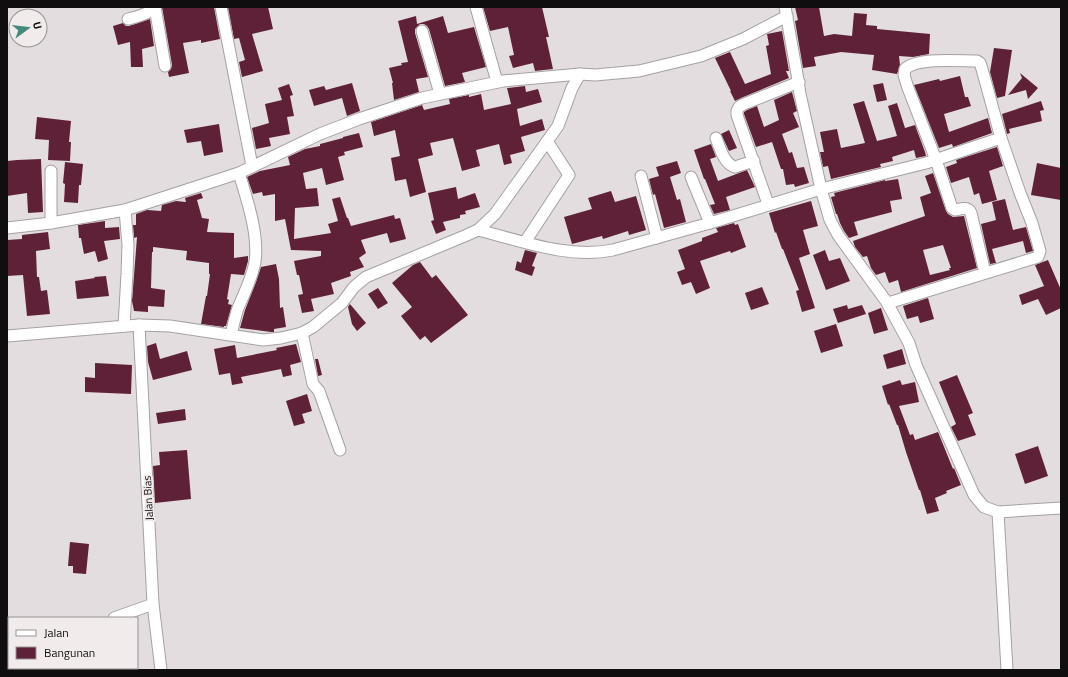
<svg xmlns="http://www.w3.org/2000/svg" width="1068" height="677" font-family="'Titillium Web',sans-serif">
	<rect width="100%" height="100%" fill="#e4dddf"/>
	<g fill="#5f2138" fill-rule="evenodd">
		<path d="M162,7H214L220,39L201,43V40L183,43L189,73L169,77L168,72L171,69L172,65Z"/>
		<path d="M228,7H268L273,29L252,34L263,71L242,77L239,62L245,60L239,38L234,39Z"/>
		<path d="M483,7H542L549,37H546L553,69L535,71L533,63L513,68L509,56L514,55L508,27L490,31Z"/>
		<path d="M795,7H819L824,36L834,34L852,36L854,13L867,14L866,25L877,26V29L930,34L929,54L913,57L899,56L900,65L897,74L872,70L874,55L841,52L814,57L816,66L803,68L795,21L798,20Z"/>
		<path d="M416,16L417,24L443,16L448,33L474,27L486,67L462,73L465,82L445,86L429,29L427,26L424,24H420L415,29V33L428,77L416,79L419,92L394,100L392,83H393L389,68L402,65L401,63L408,62L398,21Z"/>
		<path d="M150,19L154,46L142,49L143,67H131L130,42L118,45L113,26L123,23L126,26H129Z"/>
		<path d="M782,31L789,71H786L789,78L741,98L735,101L730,91H731L715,58L730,52L745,84L771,74L766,46L769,45L767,34Z"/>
		<path d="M994,48L1012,50L1005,96L997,98L990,72Z"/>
		<path d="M1020,73L1038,88L1028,99L1026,90L1008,95L1022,78Z"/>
		<path d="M960,76L965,97H968L971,106L944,114L949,132L988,118L992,133L953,147L952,144L939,148L914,85L939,79L940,81Z"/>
		<path d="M352,83L360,111L347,116L342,98L314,106L309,90L324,86L326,90Z"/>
		<path d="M883,83L887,100L877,102L873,85Z"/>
		<path d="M289,84L293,95L290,96L294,116L287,117L290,134L269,138L271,146L256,149L252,128L269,123L265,104L282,100L278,88Z"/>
		<path d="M525,86L526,92L538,89L542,102L517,109L520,126L542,119L545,130L521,137L525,151L510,155L512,163L504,165L499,144L476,150L480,166L462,171L453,138L430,143L433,155L418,159L426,192L410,197L406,179L395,181L391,158L400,156L395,130L374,136L371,122L422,105L424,110L450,104L449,99L469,95V97L481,94L484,110L511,104L507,88Z"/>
		<path d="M792,92L797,111L793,113L799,127L782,134L789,153L792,152L797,168L804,167L809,183L795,187L794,184L786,185L783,169H781L772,142L756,147L744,114V112L747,110L757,106L764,127L779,120L774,100Z"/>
		<path d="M864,101L877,141L897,136L888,106L897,103L905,128L915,125L925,152L926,156L916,158L914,150L892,157L893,161L880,164L881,167L831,179L828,166L823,167L820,152H824L820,132L837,129L841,148L865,143L853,104Z"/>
		<path d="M1041,101L1044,110L1040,111L1042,121L1009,129L1010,133L1007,134L1002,114Z"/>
		<path d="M37,117L71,121L69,142H71L70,161L48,160L49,140L35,139Z"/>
		<path d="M219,124L223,152L204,156L201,141L187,143L184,130Z"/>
		<path d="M729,130L737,148L729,151L721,134Z"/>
		<path d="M359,133L363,147L344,152L345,155L338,157L344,180L326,185L322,168L303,173L306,189L317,188L319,206L295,208L294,239L331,233L328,224L338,221L332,199L340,197L347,218H348L351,226L394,215L395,219L400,218L406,239L390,243L387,233L361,240L366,253L359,258L364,267L350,272L351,276L331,283L334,294L311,299L314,311L302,313L298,295L303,294L299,275H297L294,261L321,256V251L291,250L285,219L275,221V194L263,196L262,192L253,194L247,177L260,171L290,165L288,157L305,149L320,146V144L343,138V137Z"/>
		<path d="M711,144L716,157L710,159L718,181L747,170L755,187L726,197L730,210L714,214L710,205L715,204L705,179H704L694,150Z"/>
		<path d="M997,147L1003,166L989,171L997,200L982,204L979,193L974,195L969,177L951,183L946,167L957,163L956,160Z"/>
		<path d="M41,159L43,212L28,213L27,193L7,196V161L17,160Z"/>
		<path d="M677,161L681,173L670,177L677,200L680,199L686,222L664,228L655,194L653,195L649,179L659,176L656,167Z"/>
		<path d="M65,162L83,164L81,185H79L78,203L64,202L65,184L63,183Z"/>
		<path d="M1037,163L1061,168V200L1031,195Z"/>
		<path d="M933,173L946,211L948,214L953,217L964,216L977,268L901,292L898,280L889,283L885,272L876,275L871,268L867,256L863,257L855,247L853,241L925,216L920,197L931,193L925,176ZM943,245L951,268H949L950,270L930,275L923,250Z"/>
		<path d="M898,179L902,199L890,201L892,212L854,222L858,235L849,238L844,231L840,223L837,214H836L831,197L835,196L834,193L885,180V181Z"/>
		<path d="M456,187L458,199L475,193L480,207L465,211L466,214L460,215V218L443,222L446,230L436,234L431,221L434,220L428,193Z"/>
		<path d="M611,191L615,202L636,196L646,230L629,235L628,231L603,239L602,236L572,244L564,217L592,209L588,198Z"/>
		<path d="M201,193L203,198L197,200L202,218L209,219L207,232L234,233V258L248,256V261L244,275L231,274L227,299L229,300L228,304L232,305L226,326H224V327L201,324L206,296H207L210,274H209V263L186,260L187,251L153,247V252H152L151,288L165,290L164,307L148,306V312L134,311L132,301L137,237L134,238L133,225H136V214L147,210L161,211L162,205L176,201L186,202L185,198Z"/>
		<path d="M1005,199L1013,230L1026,227L1033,251L1026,253L1023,241L992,249L996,263L990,264L981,224L996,220L992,202Z"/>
		<path d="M811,201L818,226L803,230L810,254L799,258L815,308L802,312L796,291L799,290L783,249H782L776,232L775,233L769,213Z"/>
		<path d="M105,221V228L119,227L120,239L104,241L108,259L98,262L95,251L84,254L81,238H79L78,225Z"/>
		<path d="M734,223L735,225L738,224L746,247L731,253L730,251L700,261L710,288L696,294L691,282L682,285L677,272L685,269L678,250L702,241V238L718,232L716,228Z"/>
		<path d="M48,232L50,249L36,251L37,277H39L41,291L47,290L50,314L27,316L23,275L7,276V240L22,239V235Z"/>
		<path d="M525,250L537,253L532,266L535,267L532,276L515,270L517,261L521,263Z"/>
		<path d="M825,250L829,261L840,258L850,281L826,290L813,255Z"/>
		<path d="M1048,260L1061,290V308L1046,315L1038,299L1022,305L1019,295L1044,286L1035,265Z"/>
		<path d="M420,262L432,278L436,275L468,315L431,343L425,336L420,340L401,316L412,307L392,283L413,265Z"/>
		<path d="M276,264L279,279L280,308L283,307L286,327L274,329V332H271L240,328L245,310L256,282L261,267Z"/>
		<path d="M106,276L109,296L77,299L75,281L95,278L94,277Z"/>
		<path d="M762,287L769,304L751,310L745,293Z"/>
		<path d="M378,288L388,303L378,309L368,294Z"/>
		<path d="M928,298L934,319L920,323L918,316L907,319L903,306Z"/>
		<path d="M350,304L366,323L357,331L352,324L348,307Z"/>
		<path d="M847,305L848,309L862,305L866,314L838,323L833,309Z"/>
		<path d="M881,308L888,330L874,334L868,313Z"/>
		<path d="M836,324L843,346L821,353L814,331Z"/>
		<path d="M156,343L160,359L187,351L192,370L153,380L148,362L147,346Z"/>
		<path d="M296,344L301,362L290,365L292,375L283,377L281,369L241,377L243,383L232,385L230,373L219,375L214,349L235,345L237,358L277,350L276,348Z"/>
		<path d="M902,349L906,364L887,369L883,355Z"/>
		<path d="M315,359H318L322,375L318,376Z"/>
		<path d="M95,363L132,365L131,394L85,392V377L95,378Z"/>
		<path d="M957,375L973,413L968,415L976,435L958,441L951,427L956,424L939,382Z"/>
		<path d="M900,380L902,385L915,382L919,402L899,406L910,435L913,434L915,440L938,432L953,469L954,468L961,485L946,491L947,493L935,498L939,511L927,514L920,490H919L906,452L898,425H897L889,404L888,405L882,386Z"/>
		<path d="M307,394L312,411L302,414L305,423L294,426L286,401Z"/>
		<path d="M185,409L186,420L158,424L156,413Z"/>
		<path d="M1038,446L1048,476L1025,484L1015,454Z"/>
		<path d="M187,450L191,499L155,503L153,466L160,465L159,452Z"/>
		<path d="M70,542L89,544L86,574L73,573V566H68Z"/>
	</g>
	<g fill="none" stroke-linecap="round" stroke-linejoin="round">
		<g stroke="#a6a0a2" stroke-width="13">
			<g id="minor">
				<path d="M155,7L165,66"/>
				<path d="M221,7L252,166"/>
				<path d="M476,7L497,82"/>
				<path d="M785,7L797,74L800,94L821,189L830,220L838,235L886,301L909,343L916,365L974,495L984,507L998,512L1061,508"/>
				<path d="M128,19C138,17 146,14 155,9"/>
				<path d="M422,31L440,94"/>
				<path d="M716,138C720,148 724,164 735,167L754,161"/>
				<path d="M51,171V223"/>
				<path d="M641,176L657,238"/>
				<path d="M691,177L710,223"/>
				<path d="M768,204L737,115V111L739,107L744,104L799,82"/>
				<path d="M7,228L51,223L125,210L239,173L320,134L359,119L422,98L503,81L580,74L595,75L639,71L701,56L743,39L787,16"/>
				<path d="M478,230C522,241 568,259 613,250L710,223L821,189L926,163L1001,138"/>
				<path d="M525,242L569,175L547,141"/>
				<path d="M888,303L1038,257L1040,251L1032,223L1020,193L1001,138L982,69L980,63L977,61C959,61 917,57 905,69L904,75L908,88L936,160L952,208L955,210C960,209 968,206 971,213L985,273"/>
				<path d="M139,325L153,604L161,670"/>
				<path d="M124,326L127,274L128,245L125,210"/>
				<path d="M302,333L313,384L319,391L340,450"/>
				<path d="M231,335C233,326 235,317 238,308C244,294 252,278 255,262C259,234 247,200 239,173"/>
				<path d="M7,336L139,325L170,326L263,340L281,338L302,333L313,327L342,303L354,287L366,277L467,235L478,230L495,214L558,126L572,88L580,74"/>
				<path d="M998,512L1007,670"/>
				<path d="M114,618L153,604"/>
				<path d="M7,650L9,649"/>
			</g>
		</g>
		<use href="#minor" stroke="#fff" stroke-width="11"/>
	</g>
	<g text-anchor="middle" stroke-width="4" stroke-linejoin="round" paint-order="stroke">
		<g font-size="11" fill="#100e0e" stroke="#f1ebec">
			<text transform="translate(148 498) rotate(-93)" y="4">Jalan Bias</text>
		</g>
	</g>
	<rect width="1068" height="677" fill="none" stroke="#100e0e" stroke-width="16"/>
	<rect x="8" y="617" width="130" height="52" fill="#f1ebec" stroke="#979393"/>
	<rect x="16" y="630" width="20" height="6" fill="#ffffff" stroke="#979393"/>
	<text x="44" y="637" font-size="12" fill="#100e0e">Jalan</text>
	<rect x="16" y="647" width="20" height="12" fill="#5f2138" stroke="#979393"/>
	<text x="44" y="657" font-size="12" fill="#100e0e">Bangunan</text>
	<g transform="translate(28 28) rotate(75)"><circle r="19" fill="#f1ebec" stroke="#979393"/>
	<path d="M0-3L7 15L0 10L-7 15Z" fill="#45897d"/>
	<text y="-6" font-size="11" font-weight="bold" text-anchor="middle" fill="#100e0e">U</text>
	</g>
</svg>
